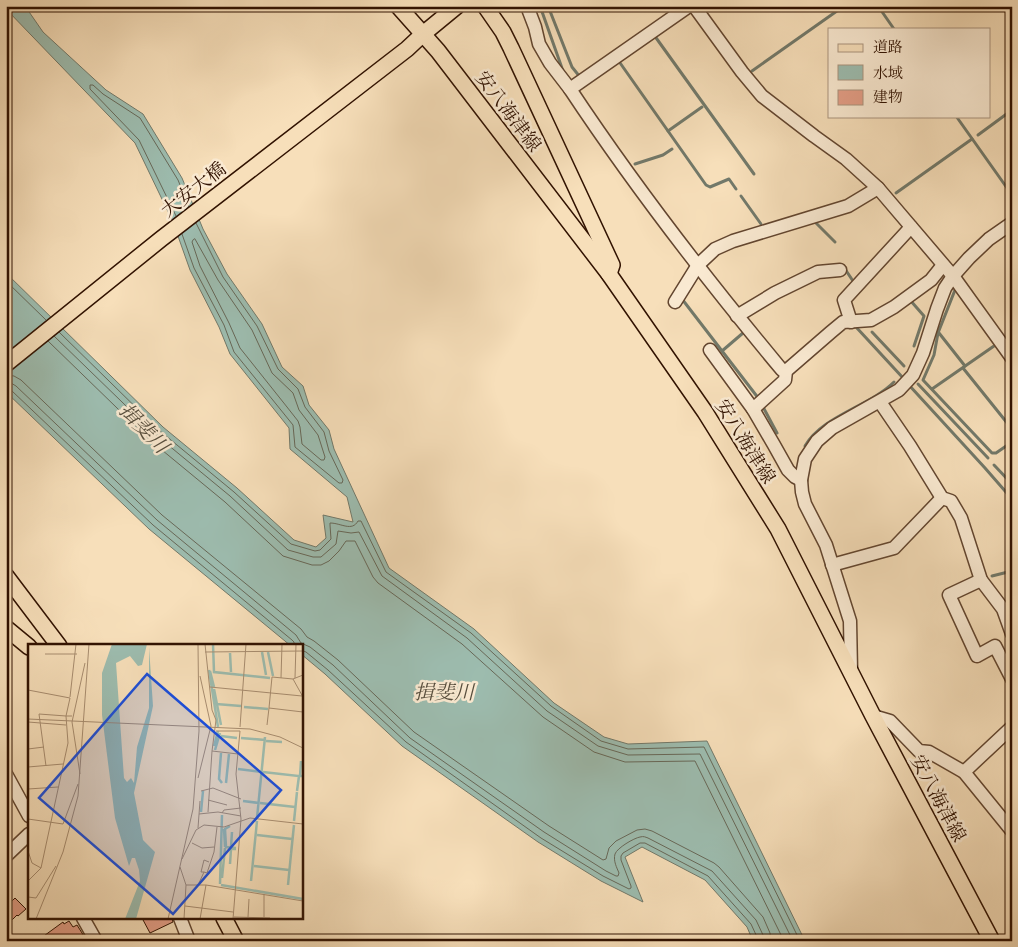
<svg xmlns="http://www.w3.org/2000/svg" width="1018" height="947" font-family="'EB Garamond','Noto Serif JP',serif">
	<rect width="100%" height="100%" fill="#f7dfba"/>
	<filter id="stains"><feTurbulence type="fractalNoise" baseFrequency=".004" numOctaves="4"/><feColorMatrix values="0 0 0 0 .2 0 0 0 0 .09 0 0 0 0 .02 0 0 0 .5 -.17"/></filter>
	<radialGradient id="worn" r=".72"><stop offset=".6" stop-color="#630" stop-opacity="0"/><stop offset="1" stop-color="#630" stop-opacity=".3"/></radialGradient>
	<path fill="#9dbdb0" stroke="#72796a" d="M6,6H25L43,32L106,90L143,114L182,178L203,229L227,274L262,324L282,367L303,386L309,405L329,430L334,449L389,568L474,629L554,703L604,737L628,744L707,741L805,941H753L747,927L705,880L642,847L625,857L643,902L601,881L538,842L402,746L325,674L301,654V646H291L149,529L6,392V273L163,427L237,488L294,540L316,547L326,538L323,515L353,522L347,497L290,449L289,428L230,354L219,327L190,270L173,222L135,143L6,9Z"/>
	<g fill="none" stroke-linecap="round" stroke-linejoin="round">
		<g stroke="#676858" stroke-width="1">
			<path d="M176,216L139,140L90,89V85H93L103,94L140,118L178,180L189,207"/>
			<path d="M182,234L194,268L224,325L234,352L293,425L295,447L339,483H342L343,480L329,451L324,432L305,407L298,389L278,369L257,326L223,277L196,223"/>
			<path d="M195,239L218,280L252,330L272,373L293,393L299,410L318,435L325,457L324,460H321L302,444L300,427L298,421L287,407L240,348L229,323L200,266L192,242L193,240Z"/>
			<path d="M6,281L46,320"/>
			<path d="M59,332L160,431L234,492L291,544L315,551L320,550L331,539L330,525V523C341,523 352,532 358,521H361L386,572L471,633L551,706L601,741L628,749L704,747L800,941"/>
			<path d="M54,336L156,435L230,496L288,550L313,557H321L336,544L338,531L351,533L359,532L382,576L467,638L547,711L598,746L628,755L700,754L793,941"/>
			<path d="M48,341L151,441L225,502L283,556L312,565H321L329,561L339,551L346,541H355L373,577L378,583L462,644L543,717L594,752L625,762L695,761L784,941"/>
			<path d="M6,375L14,376L21,380L162,515L301,629L307,637L314,641L338,660L414,732L549,826L603,860L606,859L609,848L616,841L637,830L645,829L652,831L714,863L719,867L763,917L770,933L771,941"/>
			<path d="M6,383H11L16,386L157,520L296,635L301,643L310,647L333,665L410,738L544,832L606,871L616,876H618L619,873C617,868 613,861 615,854C617,848 634,838 640,837C644,836 645,837 648,838L712,871L756,920L763,935L764,941"/>
			<path d="M6,389L12,391L153,525L292,640L294,642V646"/>
			<path d="M301,650L306,652L328,670L406,742L541,838L603,876L629,889L631,888V886L621,860V856L623,853L640,843H645L708,876L751,924L757,937V941"/>
		</g>
		<g stroke="#72796a" stroke-width="3">
			<path d="M540,6L563,71"/>
			<path d="M548,6L572,67L580,77"/>
			<path d="M878,6L894,29"/>
			<path d="M654,35L754,174"/>
			<path d="M618,60L706,185L710,187L729,179L736,189"/>
			<path d="M752,71L844,6"/>
			<path d="M956,116L1012,195"/>
			<path d="M668,131L702,107"/>
			<path d="M978,135L1012,110"/>
			<path d="M635,164L663,155L672,149"/>
			<path d="M896,193L972,139"/>
			<path d="M741,196L761,224"/>
			<path d="M814,221L835,242"/>
			<path d="M845,269L855,284"/>
			<path d="M955,290L938,333L934,355L923,380L992,453H996L1012,442"/>
			<path d="M683,297L682,299L759,399"/>
			<path d="M911,299L910,300L924,316L914,346"/>
			<path d="M856,327L904,379"/>
			<path d="M872,332L904,366"/>
			<path d="M939,333L965,366"/>
			<path d="M1004,340L1012,335"/>
			<path d="M722,351L743,333"/>
			<path d="M963,368L1012,429"/>
			<path d="M908,384L985,468L1012,499"/>
			<path d="M918,384L988,458"/>
			<path d="M932,389L994,346"/>
			<path d="M762,405L777,433"/>
			<path d="M805,446C822,416 870,406 894,382"/>
			<path d="M994,465L1012,484"/>
			<path d="M992,576L1012,571"/>
		</g>
	</g>
	<g fill="#e59f88" stroke="#311201">
		<path d="M15,898L26,909L18,916L17,915L6,926V899L10,903Z"/>
		<path d="M142,918H172L173,922L150,933Z"/>
		<path d="M69,921L73,927L77,925L87,941H37L63,922L64,924Z"/>
	</g>
	<g fill="none" stroke-linecap="round" stroke-linejoin="round">
		<g stroke="#62452f" stroke-width="15">
			<g id="minor">
				<path d="M527,6L535,27L539,44L550,63L570,89"/>
				<path d="M689,6L570,89C635,187 707,280 782,370L786,371"/>
				<path d="M694,6L742,72L762,96L814,136L846,159L878,188L953,276L1012,358"/>
				<path d="M675,302L698,265L715,249L733,241L848,206L878,188"/>
				<path d="M737,316L775,293L818,272L840,270"/>
				<path d="M851,322L844,300L911,227"/>
				<path d="M710,350L753,409L774,445L788,470L795,477L801,480"/>
				<path d="M880,402L910,446L942,498L951,501L961,518L981,580L1003,609L1012,634"/>
				<path d="M753,409L785,380L786,371L831,332L843,322L871,320L894,307L931,280L943,265"/>
				<path d="M832,565L894,548L942,498"/>
				<path d="M981,580L949,595L977,656L995,646L1012,679"/>
				<path d="M851,671L850,621L826,545L805,504L802,492L801,480L805,459L817,441L832,428L899,390L913,375L923,353L937,309L945,288L953,276L969,258L989,239L1012,223"/>
				<path d="M873,716L890,721L919,751L929,752L964,772L1012,831"/>
				<path d="M964,772L1012,727"/>
				<path d="M6,774L29,816"/>
				<path d="M6,856L29,834"/>
				<path d="M83,918L96,941"/>
				<path d="M180,918L189,941"/>
			</g>
		</g>
		<g stroke="#311201" stroke-width="18">
			<g id="major">
				<path d="M398,6L438,51L609,274L705,412L778,529L873,716L992,941"/>
				<path d="M485,6L503,32L511,48L612,265L609,274"/>
				<path d="M6,364L161,239L407,49L423,34L457,6"/>
				<path d="M6,576L59,646"/>
				<path d="M6,628L29,647"/>
				<path d="M224,918L236,941"/>
			</g>
		</g>
		<use href="#minor" stroke="#faead2" stroke-width="12"/>
		<use href="#major" stroke="#f7dfba" stroke-width="15"/>
	</g>
	<g text-anchor="middle" stroke-width="5" stroke-linejoin="round" paint-order="stroke">
		<g font-size="19" fill="#311201" stroke="#faead2">
			<text transform="translate(509 111) rotate(53)" y="7">安八海津線</text>
			<text transform="translate(193 189) rotate(-38)" y="7">大安大橋</text>
			<text transform="translate(746 441) rotate(58)" y="7">安八海津線</text>
			<text transform="translate(939 798) rotate(62)" y="7">安八海津線</text>
		</g>
		<g font-size="20" font-style="italic" fill="#574e3e" stroke="#faead2">
			<text transform="translate(144 428) rotate(46)" y="7">揖斐川</text>
			<text x="444" y="699">揖斐川</text>
		</g>
	</g>
	<g transform="translate(28 644)">
		<rect width="275" height="275" fill="#f7dfba"/>
		<path d="M84,0H119L114,21L110,22L102,12L88,19L96,134L99,138L103,134L106,139L109,103L121,64V3L125,62L106,149L115,196L127,208L108,275H97L112,237L111,226L107,214H104L101,222L87,174L74,71V29Z" fill="#9dbdb0"/>
		<path fill="none" stroke="#9dbdb0" stroke-width="2.5" d="M185,0L186,28L242,34M234,8L238,31M240,8L245,32M202,9L203,28M181,26L190,83M182,27L186,43M186,45L193,81M188,60L213,62M216,63L240,65M193,92L209,94M213,94L237,96M238,97L254,98M186,102L190,87M187,106L192,89M193,109L191,135L194,139M273,117L272,132H275M210,125L234,128M235,128L271,132L269,147M198,139L201,110M215,157L231,159M232,159L267,163M173,168L175,147M229,174L237,93M266,177L269,148M202,182L197,185L198,203L208,204M196,185L197,203M229,191L264,195M203,203L204,188M263,210L266,181M202,220L203,205H208M226,222L261,226M194,234L197,204M223,237L229,177M192,240L194,171M193,241L275,255M260,241L263,210"/>
		<path fill="none" stroke="#a88d70" stroke-width="1" d="M177,0L184,66L188,76L184,107M177,8L275,7M17,10H49M275,31L265,35L244,33L241,64L275,68M253,34L254,0M267,34L268,0M265,35L275,53M182,43L274,52M0,46L42,54L38,72H44M42,53L48,0M0,75L222,85L252,93L275,104M0,78L38,81M239,81L241,64M212,83L218,0M188,87H212M0,105L16,103M0,123L35,120M52,130L44,78L57,19M170,134L183,82L172,32M0,145L30,143M173,147L185,144L213,155M180,156L199,161M180,168L184,107L210,110M194,169L196,166L213,164M171,170L190,168L213,172M0,175L35,180L50,140M170,184L172,157M164,199L174,204L186,203M0,207L4,219L13,224M154,215L168,186L176,181L196,183L222,174L275,180M152,223L158,241L156,275M176,228L179,229L186,208L189,183M0,237L13,224L40,99L38,72L11,70L18,122M171,239L176,228H173L176,216L181,218M158,241H178L275,257M0,253L8,254L28,222M157,262L205,268M206,273L242,274M220,273L221,255M236,273V250M8,275L35,208L50,152L61,0M140,275L165,165L171,87L170,0M172,275L178,241M205,275L213,175L208,130L212,87"/>
		<path fill="#1d4ed8" fill-opacity="0.15" stroke="#1d4ed8" stroke-width="2.5" d="M119,30L253,146L145,270L11,154Z"/>
		<rect width="275" height="275" fill="none" stroke="#311201" stroke-width="2.5"/>
	</g>
	<rect width="1018" height="947" fill="none" stroke="#f7dfba" stroke-width="25"/>
	<rect x="8" y="8" width="1003" height="932" fill="none" stroke="#311201" stroke-width="2.5"/>
	<rect x="12" y="12" width="993" height="922" fill="none" stroke="#311201"/>
	<rect x="828" y="28" width="162" height="90" fill="#faead2" stroke="#aa947e"/>
	<rect x="838" y="44" width="25" height="8" fill="#f7dfba" stroke="#aa947e"/>
	<text x="873" y="52" font-size="15" fill="#311201">道路</text>
	<rect x="838" y="65" width="25" height="15" fill="#9dbdb0" stroke="#aa947e"/>
	<text x="873" y="78" font-size="15" fill="#311201">水域</text>
	<rect x="838" y="90" width="25" height="15" fill="#e59f88" stroke="#aa947e"/>
	<text x="873" y="102" font-size="15" fill="#311201">建物</text>
	<rect width="100%" height="100%" filter="url(#stains)"/>
	<rect width="100%" height="100%" fill="url(#worn)"/>
</svg>
